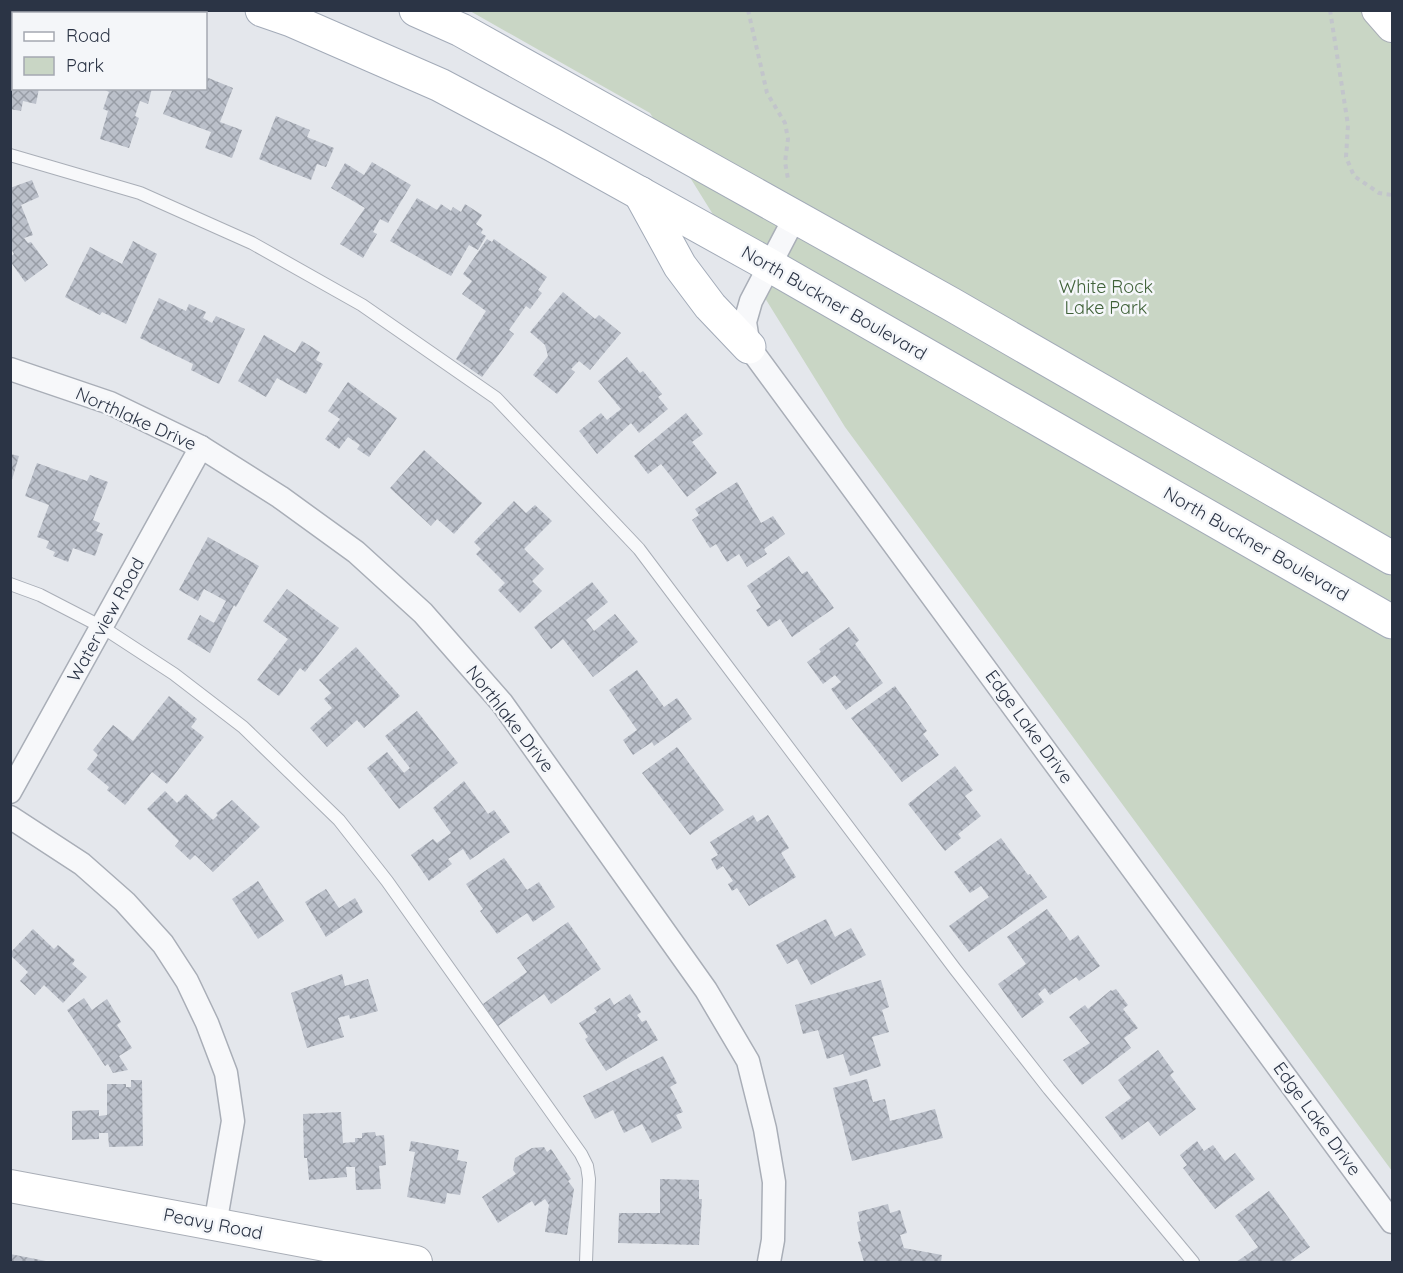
<svg xmlns="http://www.w3.org/2000/svg" width="1403" height="1273" font-family="Quicksand,sans-serif">
	<defs>
		<pattern id="building-cross-hatch" width="8" height="8" patternUnits="userSpaceOnUse" patternTransform="scale(1.5)"><rect width="8" height="8" fill="#bbc0ca"/><path d="M0 0l8 8M0 8l8-8" fill="none" stroke="#989da6"/></pattern>
	</defs>
	<rect width="100%" height="100%" fill="#e4e7ec"/>
	<path fill="#c9d6c5" d="M470,11H1392V1171L845,427L650,113Z"/>
	<g fill="url(#building-cross-hatch)">
		<path d="M10,25L14,26V88H39L36,104L23,101L21,111L10,109Z"/>
		<path d="M206,77L233,88L220,122L242,130L232,158L205,148L211,132L163,114L173,88H206Z"/>
		<path d="M101,88H152L148,104L140,101L135,116L139,118L129,148L100,139L108,111L103,109L109,92Z"/>
		<path d="M276,116L310,130L307,137L334,148L326,167L317,164L311,180L259,159Z"/>
		<path d="M372,162L411,185L388,223L380,219L373,232L377,234L363,258L340,244L365,208L331,188L345,163L364,175Z"/>
		<path d="M32,180L39,197L21,205L33,235L24,238L28,243L31,242L48,265L25,282L10,261V257L14,254L10,247V188Z"/>
		<path d="M417,198L437,210L441,204L451,211L453,207L461,212L465,204L482,215L476,224L483,229L481,233L486,236L478,250L469,245L451,276L390,241Z"/>
		<path d="M487,239L492,242L494,239L547,277L538,290L542,293L530,309L526,306L509,330L514,334L482,377L456,359L486,311L462,294L472,281L463,274Z"/>
		<path d="M133,241L157,254L126,324L102,312L100,315L65,297L90,247L122,264Z"/>
		<path d="M563,292L595,319L599,315L621,333L590,370L579,361L571,369L575,372L557,394L533,375L548,356L545,345L530,332Z"/>
		<path d="M159,298L186,311L189,304L206,312L203,318L212,323L216,316L245,329L219,384L191,370L193,364L140,338Z"/>
		<path d="M264,335L295,353L302,341L320,352L316,360L323,364L306,394L277,378L266,397L238,381Z"/>
		<path d="M627,357L640,373L643,371L662,394L658,397L668,409L639,433L631,423L597,454L579,431L601,413L607,420L621,409L598,381Z"/>
		<path d="M348,382L397,418L369,457L357,449L360,445L348,437L339,449L325,439L340,419L328,411Z"/>
		<path d="M686,413L703,434L692,442L717,473L687,497L661,464L648,474L634,456Z"/>
		<path d="M424,450L482,503L454,534L437,519L431,526L390,488Z"/>
		<path d="M10,454L19,456L11,483H10Z"/>
		<path d="M37,463L87,481L90,475L108,482L93,520L100,523L96,531L103,534L95,556L73,548L68,562L53,556L55,552L46,548L49,541L37,537L49,505L25,496Z"/>
		<path d="M737,482L761,523L773,516L785,534L764,549L767,554L747,567L739,554L727,562L716,544L710,548L692,520L699,515L695,509Z"/>
		<path d="M514,501L526,513L535,505L552,521L524,549L544,569L532,581L542,591L520,613L498,590L505,583L476,554L481,549L474,542Z"/>
		<path d="M208,537L259,566L236,607L234,605L210,653L187,639L200,615L214,623L226,601L204,589L198,601L179,590Z"/>
		<path d="M789,556L802,574L807,571L834,608L792,637L780,619L768,627L756,610L761,607L747,586Z"/>
		<path d="M592,582L608,602L586,620L594,631L615,614L638,642L593,677L563,639L551,649L534,627Z"/>
		<path d="M287,589L339,628L305,672L300,668L279,696L257,680L288,639L263,621Z"/>
		<path d="M849,627L859,640L855,644L883,683L846,710L831,689L841,682L835,675L823,684L807,662L821,652L819,649Z"/>
		<path d="M356,647L400,696L364,728L357,720L327,747L310,728L332,708L324,699L331,693L319,680Z"/>
		<path d="M637,670L664,707L677,698L692,719L654,746L652,742L633,755L623,740L637,730L609,690Z"/>
		<path d="M895,686L927,731L923,734L939,755L902,782L851,718Z"/>
		<path d="M169,696L197,719L191,727L204,737L167,784L152,772L125,805L107,790L109,787L87,769L98,755L93,750L113,725L133,741Z"/>
		<path d="M417,711L458,763L399,809L367,768L387,752L404,773L410,768L385,736Z"/>
		<path d="M677,747L724,810L690,835L642,773Z"/>
		<path d="M955,766L973,790L965,796L981,816L958,834L961,838L945,851L908,804Z"/>
		<path d="M464,781L488,814L494,810L510,832L470,860L463,849L448,859L452,864L429,881L411,855L433,839L437,843L451,833L433,808Z"/>
		<path d="M165,791L177,803L186,794L213,820L218,815L216,813L232,800L260,827L213,872L195,855L190,860L175,846L179,841L147,809Z"/>
		<path d="M753,815L757,822L768,815L789,848L781,853L796,877L749,906L737,888L732,891L728,884L733,881L723,866L717,870L711,859L718,855L710,842Z"/>
		<path d="M1001,838L1028,875L1030,874L1047,897L969,952L949,926L989,897L981,886L970,893L954,872Z"/>
		<path d="M504,858L527,890L539,882L555,907L533,922L527,913L497,934L480,911L483,909L466,884Z"/>
		<path d="M258,881L284,921L258,939L232,899Z"/>
		<path d="M326,889L339,908L355,898L363,912L326,937L305,902Z"/>
		<path d="M1047,909L1070,941L1078,935L1100,966L1079,981L1076,977L1050,995L1045,988L1038,994L1044,1002L1022,1018L998,984L1026,964L1007,937Z"/>
		<path d="M826,919L835,937L851,928L866,955L811,985L797,959L787,964L776,945Z"/>
		<path d="M568,922L601,969L551,1004L544,994L498,1026L483,1004L527,972L517,958Z"/>
		<path d="M33,929L54,949L58,945L75,960L72,964L87,977L63,1003L44,985L35,995L20,981L28,972L10,955V953Z"/>
		<path d="M342,974L345,986L368,979L378,1011L350,1019L349,1015L338,1018L344,1037L307,1048L291,993Z"/>
		<path d="M881,980L889,1007L882,1010L889,1032L872,1037L881,1066L850,1076L843,1054L827,1059L818,1030L803,1034L795,1005Z"/>
		<path d="M1116,989L1128,1005L1123,1009L1138,1028L1124,1038L1131,1048L1082,1085L1063,1060L1090,1043L1069,1017L1085,1005L1088,1009L1111,990L1112,991Z"/>
		<path d="M630,994L641,1012L637,1015L642,1022L646,1020L658,1040L606,1071L585,1039L588,1037L579,1023L597,1012L594,1008L610,998L614,1005Z"/>
		<path d="M84,998L92,1010L107,999L121,1022L117,1025L132,1048L119,1056L128,1070L113,1073L108,1064L105,1066L67,1010Z"/>
		<path d="M1158,1050L1174,1072L1170,1075L1196,1109L1160,1136L1148,1121L1122,1140L1105,1117L1131,1098L1118,1080Z"/>
		<path d="M663,1056L677,1083L670,1087L683,1112L676,1115L682,1128L652,1143L642,1124L624,1133L613,1110L595,1119L583,1096Z"/>
		<path d="M867,1079L873,1102L885,1099L890,1121L935,1109L943,1138L852,1161L833,1088Z"/>
		<path d="M131,1080H142L143,1146L109,1147L108,1133H99V1139L72,1140V1111L99,1110V1116L107,1115V1084H126V1087H131Z"/>
		<path d="M341,1112L343,1143L355,1142V1138H362V1133L375,1132L376,1136L384,1135L386,1165L379,1166L381,1189L356,1190L355,1167H346L347,1177L309,1180L307,1158H304L303,1114Z"/>
		<path d="M411,1141L459,1150L457,1160L467,1162L460,1195L447,1193L445,1204L407,1197L415,1152L409,1151Z"/>
		<path d="M1197,1141L1204,1151L1213,1145L1225,1161L1235,1153L1255,1179L1215,1209L1183,1168L1187,1165L1180,1155Z"/>
		<path d="M544,1147L547,1152L551,1149L571,1179L568,1181L574,1189L567,1235L545,1232L549,1205L545,1199L535,1206L532,1201L498,1223L482,1197L516,1174L513,1170L515,1158L532,1148Z"/>
		<path d="M660,1179L699,1180V1199H702L699,1245L618,1243L619,1213H660Z"/>
		<path d="M1269,1191L1310,1247L1289,1262H1236L1258,1247L1235,1216Z"/>
		<path d="M888,1204L890,1213L900,1210L907,1233L900,1235L904,1248L942,1255L941,1262H864L858,1242L861,1241L857,1222L860,1221L858,1212Z"/>
		<path d="M10,1254L46,1261V1262H10Z"/>
	</g>
	<g fill="none" stroke-linecap="round" stroke-linejoin="round">
		<g stroke="#a9aeb7" stroke-width="14">
			<g id="lane">
				<path d="M10,155L140,193L252,243L362,305L496,398L639,549L955,969L1049,1089L1193,1262"/>
				<path d="M10,584L40,595L102,627L174,674L243,727L339,820L387,881L581,1154L587,1166L589,1179L586,1262"/>
			</g>
		</g>
		<g stroke="#a9aeb7" stroke-width="25">
			<g id="street">
				<path d="M795,217L751,301L745,322L749,347L1392,1222"/>
				<path d="M10,369L110,403L201,447L280,497L356,552L423,613L502,703L706,990L748,1061L765,1129L774,1182L773,1240L769,1262"/>
				<path d="M10,792L201,447"/>
				<path d="M10,817L82,864L125,902L163,944L187,981L207,1023L226,1073L233,1121L215,1225"/>
			</g>
		</g>
		<g stroke="#a9aeb7" stroke-width="34">
			<g id="secondary">
				<path d="M1378,10L1392,26"/>
				<path d="M10,1186L416,1262"/>
			</g>
		</g>
		<g stroke="#a3abb8" stroke-width="35">
			<g id="primary">
				<path d="M262,10L291,20L440,85L553,145L769,265L1392,622"/>
				<path d="M416,10L461,30L951,304L1392,558"/>
				<path d="M640,193L680,266L710,306L749,347"/>
			</g>
		</g>
		<g stroke="#c2c5cb" stroke-width="4" stroke-dasharray="4.5 4.5" stroke-linecap="butt">
			<path d="M748,10L767,93L785,123L788,139L785,162L788,179"/>
			<path d="M1330,10L1348,125L1346,157L1354,176L1379,193L1392,195"/>
		</g>
		<use href="#lane" stroke="#f7f8fa" stroke-width="12"/>
		<use href="#street" stroke="#f7f8fa" stroke-width="22"/>
		<use href="#secondary" stroke="#fff" stroke-width="32"/>
		<use href="#primary" stroke="#fff" stroke-width="33"/>
	</g>
	<g text-anchor="middle" stroke-width="5" stroke-linejoin="round" paint-order="stroke">
		<g font-size="18" fill="#3f6138" stroke="#f4f6f9">
			<text x="1106" y="293">White Rock<tspan x="1106" dy="21">Lake Park</tspan></text>
		</g>
		<g font-size="18" fill="#2b3445" stroke="#f4f6f9">
			<text transform="translate(834 303) rotate(30)" y="6">North Buckner Boulevard</text>
			<text transform="translate(136 419) rotate(24)" y="6">Northlake Drive</text>
			<text transform="translate(1256 544) rotate(30)" y="6">North Buckner Boulevard</text>
			<text transform="translate(106 620) rotate(-61)" y="6">Waterview Road</text>
			<text transform="translate(510 719) rotate(52)" y="6">Northlake Drive</text>
			<text transform="translate(1029 727) rotate(54)" y="6">Edge Lake Drive</text>
			<text transform="translate(1317 1119) rotate(54)" y="6">Edge Lake Drive</text>
			<text transform="translate(213 1224) rotate(11)" y="6">Peavy Road</text>
		</g>
	</g>
	<rect width="1403" height="1273" fill="none" stroke="#2b3445" stroke-width="24"/>
	<rect x="12" y="12" width="195" height="78" fill="#f4f6f9" stroke="#a4a8b1" stroke-width="1.5"/>
	<rect x="24" y="32" width="30" height="9" fill="#ffffff" stroke="#a4a8b1" stroke-width="1.5"/>
	<text x="66" y="42" font-size="18" fill="#2b3445">Road</text>
	<rect x="24" y="57" width="30" height="18" fill="#c9d6c5" stroke="#a4a8b1" stroke-width="1.5"/>
	<text x="66" y="72" font-size="18" fill="#2b3445">Park</text>
</svg>
